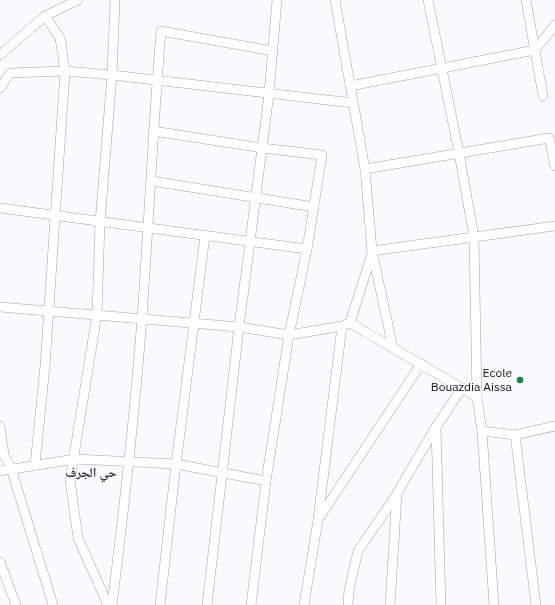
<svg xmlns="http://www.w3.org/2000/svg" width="555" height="605" font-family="'IBM Plex Sans','Noto Naskh Arabic',sans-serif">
	<rect width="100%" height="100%" fill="#f8fafe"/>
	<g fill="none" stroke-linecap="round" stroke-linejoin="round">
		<g stroke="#9ea3b7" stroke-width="10">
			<g id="minor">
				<path d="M335,0L365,169L372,251L393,348"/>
				<path d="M428,0L459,153L474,237L477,397L482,431L515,435L555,426"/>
				<path d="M526,0L543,96"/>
				<path d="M0,55L45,16L78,0"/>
				<path d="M350,86L535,50L555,25"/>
				<path d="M0,88L10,73L65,71L112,75L353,103"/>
				<path d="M153,131L262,148L322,155L307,249L289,335L266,481L251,605"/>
				<path d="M365,169L549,138L555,166"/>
				<path d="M152,181L314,207"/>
				<path d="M0,208L307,249"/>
				<path d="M372,251L555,226"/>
				<path d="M0,307L239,327L289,335L342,326L350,323"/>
				<path d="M350,323L477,397"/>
				<path d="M350,323L372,253"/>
				<path d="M0,426L4,455L11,468L53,605"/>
				<path d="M436,427L441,605"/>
				<path d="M482,431L494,605"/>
				<path d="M515,435L536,605"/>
				<path d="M35,465L45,366L65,71L60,38L45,16"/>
				<path d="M0,471L75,459L176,464L266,481"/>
				<path d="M319,518L421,364"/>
				<path d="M0,562L16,605"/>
				<path d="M108,605L78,538L70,480L97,314L100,222L112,75L115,0"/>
				<path d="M112,605C124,509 135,413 142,317C149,221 153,126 161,31L273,51"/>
				<path d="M160,605L176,464L205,236"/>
				<path d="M207,605L239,327L269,94L277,0"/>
				<path d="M304,605L318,520L342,326"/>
				<path d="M348,605L349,590L358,551L397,494"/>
				<path d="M390,605L397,493L436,427L462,388"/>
			</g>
		</g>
		<use href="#minor" stroke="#fff" stroke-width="9"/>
	</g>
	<circle fill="#0b8741" stroke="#f8fafe" stroke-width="1.5" cx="520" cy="380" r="4"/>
	<g text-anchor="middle" stroke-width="3" stroke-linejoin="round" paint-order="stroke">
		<g font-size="12" fill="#11131a" stroke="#f8fafe" text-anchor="end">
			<text x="512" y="377">Ecole<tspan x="512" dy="14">Bouazdia Aissa</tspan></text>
		</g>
		<g font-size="13" font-weight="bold" fill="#363a4a" stroke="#f8fafe">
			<text x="91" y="477">حي الجرف</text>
		</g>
	</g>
</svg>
